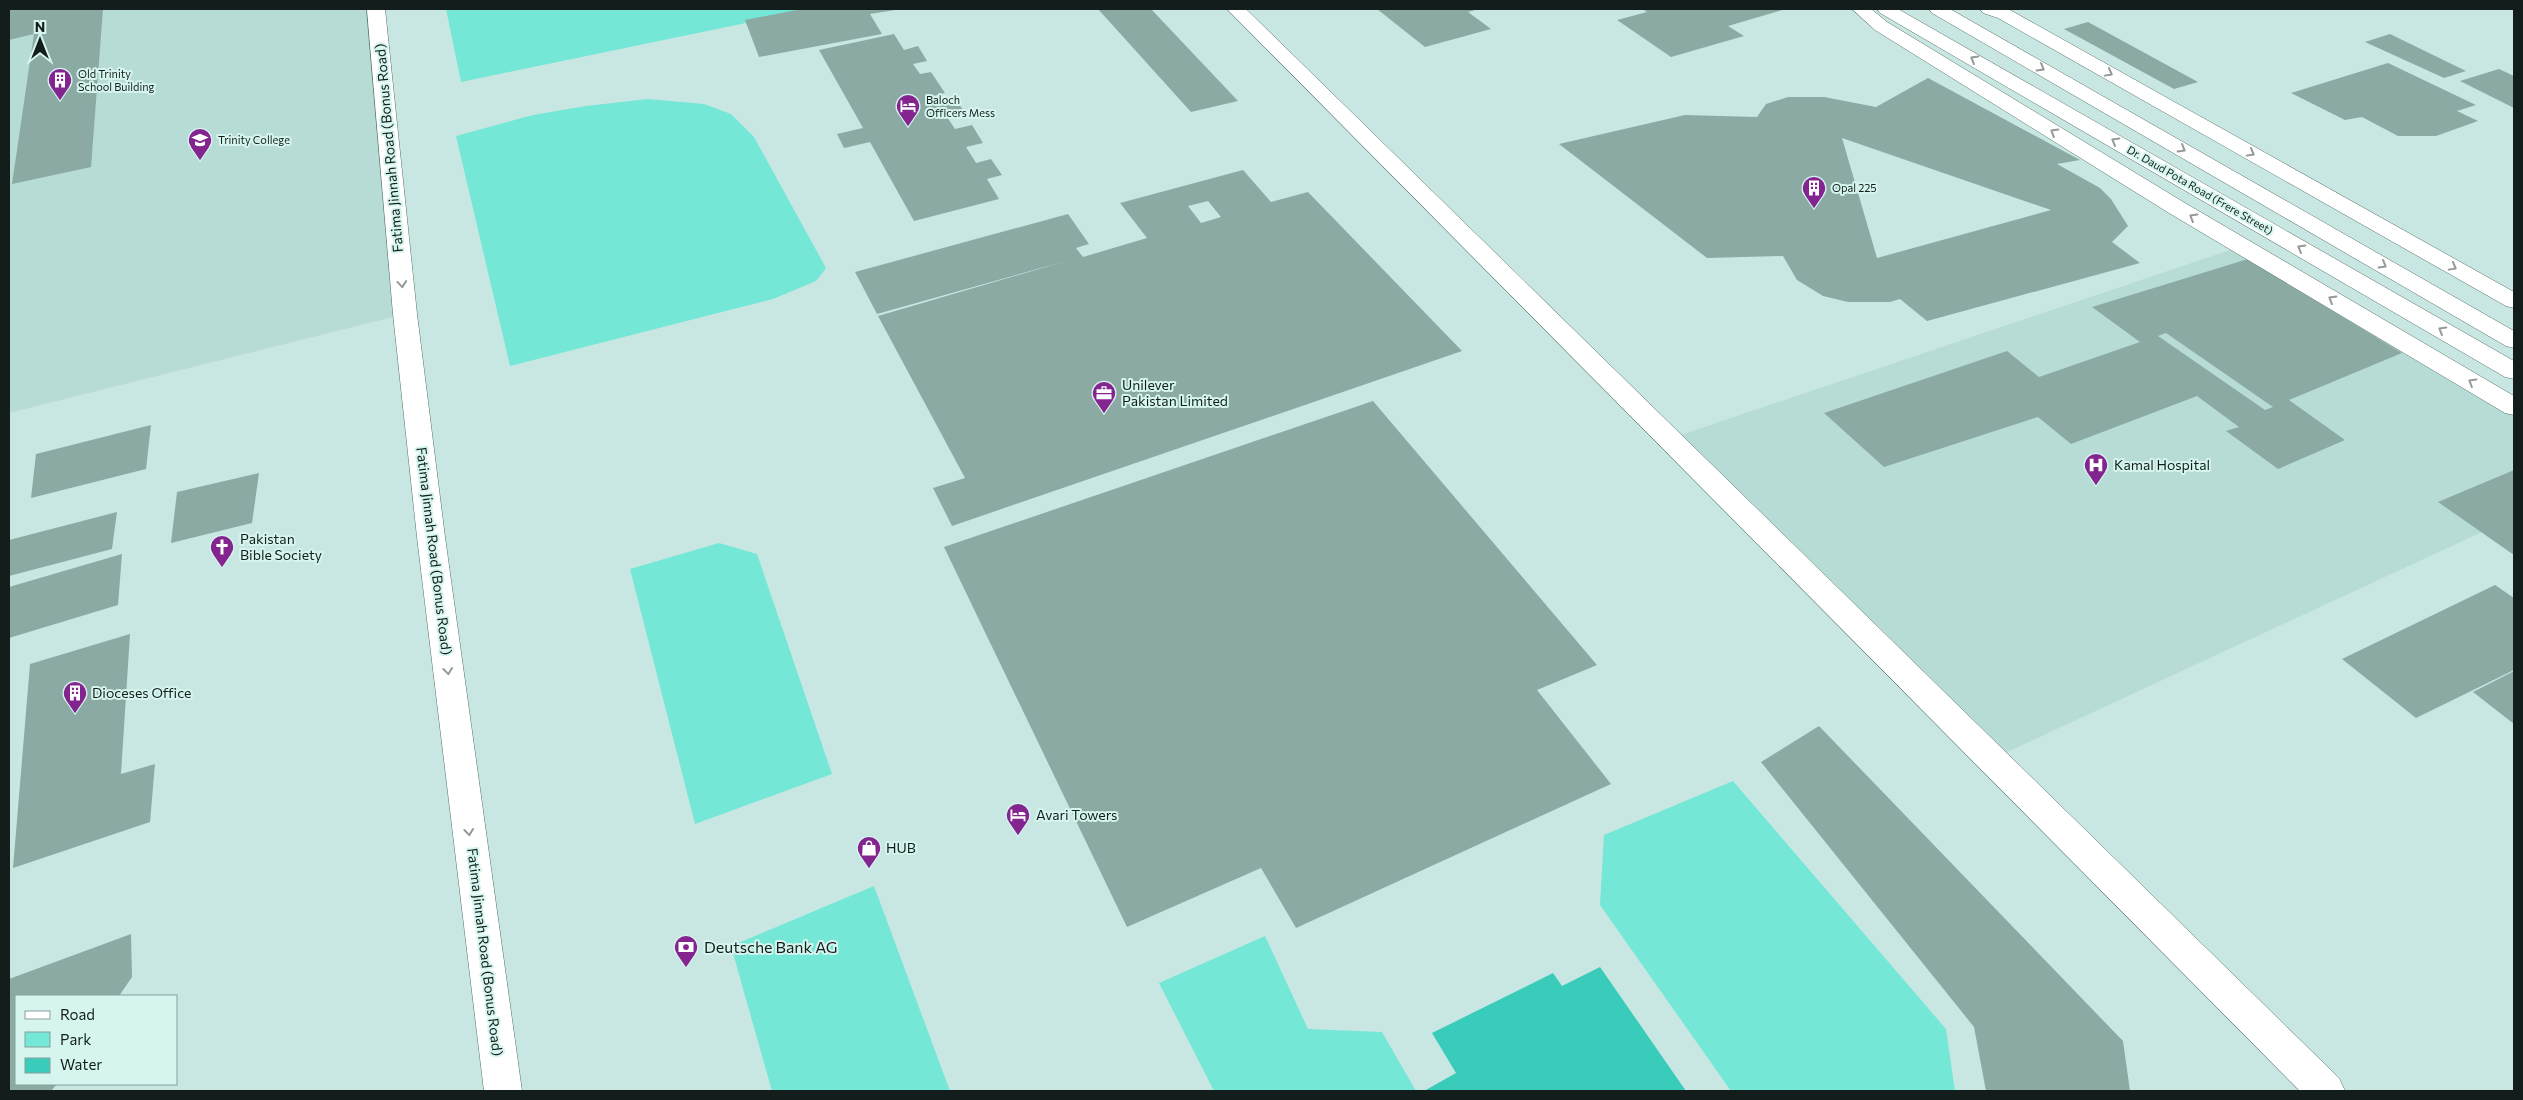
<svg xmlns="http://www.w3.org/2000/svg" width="2523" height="1100" font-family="Commissioner,sans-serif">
	<rect width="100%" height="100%" fill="#c9e7e2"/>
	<g fill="#b6dcd5">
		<path d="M9,9H375L405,314L9,413Z"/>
		<path d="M2242,246L2514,407V470L2439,502L2482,532L1992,759L1669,439Z"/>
	</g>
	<g fill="#74e7d6">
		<path d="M446,9H814L461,82Z"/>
		<path d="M648,99L704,104L731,114L754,137L826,268L816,281L773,299L510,366L456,136L533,115L586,106Z"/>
		<path d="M719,543L757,554L832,774L695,824L630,569Z"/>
		<path d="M1733,781L1946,1029L1955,1091H1731L1600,905L1604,835Z"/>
		<path d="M874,886L950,1091H772L731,946Z"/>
		<path d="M1265,936L1308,1029L1382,1032L1416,1091H1214L1159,983Z"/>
	</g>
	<path fill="#3accba" d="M1600,967L1686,1091H1424L1456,1073L1432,1033L1553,973L1562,986Z"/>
	<g fill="#8caaa4" fill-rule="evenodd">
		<path d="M9,9H103L91,167L12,184L34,34L9,40Z"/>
		<path d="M802,9H895V10L870,14L882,34L759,57L745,20Z"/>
		<path d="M1098,9H1151L1238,101L1191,112Z"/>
		<path d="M1377,9H1479L1468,12L1491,29L1425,47Z"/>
		<path d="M1642,9H1786L1728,26L1744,36L1671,57L1617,20L1647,12Z"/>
		<path d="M2088,22L2198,82L2174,89L2064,29Z"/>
		<path d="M894,34L904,50L918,46L927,61L913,64L920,74L931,72L945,93L933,96L938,102L955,98L965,113L947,117L955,129L972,125L983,143L966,147L976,163L991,159L1002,175L987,179L999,199L914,221L870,142L844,148L837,134L863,128L819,50Z"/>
		<path d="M2390,34L2466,71L2444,78L2365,42Z"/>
		<path d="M2388,63L2476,105L2457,111L2478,121L2436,136H2398L2362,117L2345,120L2291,93Z"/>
		<path d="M2499,69L2514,76V108L2460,81Z"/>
		<path d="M1928,78L2080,160L2057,164L2100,188L2111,199L2128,226L2112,242L2140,263L1927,321L1900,299L1890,302H1848L1823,296L1797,280L1783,256L1707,258L1559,144L1685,115L1757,117L1766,104L1788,97H1824L1876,107ZM1842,138L2051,210L1877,258Z"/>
		<path d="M1243,170L1271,202L1308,192L1462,351L952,526L933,488L965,478L878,316L1066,261L877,314L855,272L1068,214L1089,244L1076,248L1083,257L1147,238L1120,203ZM1208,201L1221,217L1201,223L1188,206Z"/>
		<path d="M2248,259L2402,353L2289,400L2345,440L2278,469L2226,431L2239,427L2197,396L2071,444L2038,417L1884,467L1824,413L2007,351L2039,377L2140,342L2092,307ZM2166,333L2273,407L2265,410L2158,336Z"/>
		<path d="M1373,401L1597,665L1537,690L1611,784L1296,928L1261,868L1127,927L944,547Z"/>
		<path d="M151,425L146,469L31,498L36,454Z"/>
		<path d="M2514,470V555L2438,502Z"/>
		<path d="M259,473L252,523L171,543L177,492Z"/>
		<path d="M117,512L112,549L9,576V540Z"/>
		<path d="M122,554L118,605L9,638V587Z"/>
		<path d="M2495,585L2514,598V670L2416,718L2342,659Z"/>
		<path d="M130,634L121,774L155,764L150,822L13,868L30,664Z"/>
		<path d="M2514,671V724L2473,692Z"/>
		<path d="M1819,726L2123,1041L2130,1091H1986L1974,1027L1761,762Z"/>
		<path d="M131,934L132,977L119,996H16V1084H57L51,1091H9V979Z"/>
	</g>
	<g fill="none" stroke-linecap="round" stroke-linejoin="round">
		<g stroke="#56716c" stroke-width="1">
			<path id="tertiary" d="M1227,9H1246L2339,1078L2345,1091H2300Z"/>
		</g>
		<g stroke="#56716c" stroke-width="1">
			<g id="secondary">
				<path d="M1877,9H1898L2514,361V379L2505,377L1880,13Z"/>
				<path d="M1929,9H1950L2514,331V348L2506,346L1932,13Z"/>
			</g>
		</g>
		<g stroke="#56716c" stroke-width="1">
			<path id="primary" d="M367,9H385L417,314L445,537L522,1091H484L417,537L393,314Z"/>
		</g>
		<g stroke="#56716c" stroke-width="1">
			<g id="trunk">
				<path d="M1852,9H1871L1887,22L2185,203L2514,396V415L2505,413L2169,213L1875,30Z"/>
				<path d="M1980,9L2010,10L2514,292V308L2506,306L1998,18L1983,13Z"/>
			</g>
		</g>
		<use href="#tertiary" fill="#fff" fill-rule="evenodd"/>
		<use href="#secondary" fill="#fff" fill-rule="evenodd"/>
		<use href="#primary" fill="#fff" fill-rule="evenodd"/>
		<use href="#trunk" fill="#fff" fill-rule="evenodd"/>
	</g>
	<defs><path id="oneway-chevron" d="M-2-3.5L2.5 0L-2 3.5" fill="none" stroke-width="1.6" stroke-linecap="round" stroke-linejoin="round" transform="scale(1.25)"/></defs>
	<g stroke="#959a99">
		<use href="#oneway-chevron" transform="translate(1974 59) rotate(-150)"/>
		<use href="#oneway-chevron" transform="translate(2041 68) rotate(30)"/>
		<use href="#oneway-chevron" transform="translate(2109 73) rotate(29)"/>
		<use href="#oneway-chevron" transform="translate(2054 132) rotate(-149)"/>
		<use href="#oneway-chevron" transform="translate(2115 141) rotate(-150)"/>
		<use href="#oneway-chevron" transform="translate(2182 149) rotate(30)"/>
		<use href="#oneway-chevron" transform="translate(2251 153) rotate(29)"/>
		<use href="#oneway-chevron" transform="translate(2193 217) rotate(-149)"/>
		<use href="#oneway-chevron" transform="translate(2301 248) rotate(-150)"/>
		<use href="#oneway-chevron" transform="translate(2383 265) rotate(30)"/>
		<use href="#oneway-chevron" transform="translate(2453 267) rotate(29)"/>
		<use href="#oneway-chevron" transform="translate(402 284) rotate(85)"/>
		<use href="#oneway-chevron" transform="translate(2332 299) rotate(-149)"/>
		<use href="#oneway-chevron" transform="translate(2442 330) rotate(-150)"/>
		<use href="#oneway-chevron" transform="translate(2472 382) rotate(-149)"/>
		<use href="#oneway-chevron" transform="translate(448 671) rotate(83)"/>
		<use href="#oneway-chevron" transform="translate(469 832) rotate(83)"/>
	</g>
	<defs>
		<g id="building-pin" transform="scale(1.25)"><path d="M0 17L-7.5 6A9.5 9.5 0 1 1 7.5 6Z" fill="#83248f" stroke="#d6f5ef"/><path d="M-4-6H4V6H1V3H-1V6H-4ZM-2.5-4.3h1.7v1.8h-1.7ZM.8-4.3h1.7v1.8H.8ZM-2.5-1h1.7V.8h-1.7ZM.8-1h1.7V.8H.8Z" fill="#fff"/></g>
		<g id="hotel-pin" transform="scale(1.25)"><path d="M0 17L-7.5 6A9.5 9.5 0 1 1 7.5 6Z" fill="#83248f" stroke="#d6f5ef"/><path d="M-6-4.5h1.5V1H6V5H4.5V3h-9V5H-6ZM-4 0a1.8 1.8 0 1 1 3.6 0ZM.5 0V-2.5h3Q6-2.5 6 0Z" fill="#fff"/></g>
		<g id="school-pin" transform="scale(1.25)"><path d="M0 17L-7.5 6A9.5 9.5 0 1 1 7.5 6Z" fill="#83248f" stroke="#d6f5ef"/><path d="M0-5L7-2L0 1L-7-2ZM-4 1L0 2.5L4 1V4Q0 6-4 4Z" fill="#fff"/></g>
		<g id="office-pin" transform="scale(1.25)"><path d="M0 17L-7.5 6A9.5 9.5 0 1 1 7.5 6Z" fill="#83248f" stroke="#d6f5ef"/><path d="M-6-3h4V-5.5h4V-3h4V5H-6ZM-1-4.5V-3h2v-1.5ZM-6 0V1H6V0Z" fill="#fff"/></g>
		<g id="hospital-pin" transform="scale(1.25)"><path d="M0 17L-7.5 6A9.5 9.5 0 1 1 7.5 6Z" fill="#83248f" stroke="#d6f5ef"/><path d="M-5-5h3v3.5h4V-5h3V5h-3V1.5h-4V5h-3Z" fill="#fff"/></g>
		<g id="church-pin" transform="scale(1.25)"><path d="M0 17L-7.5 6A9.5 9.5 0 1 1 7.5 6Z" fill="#83248f" stroke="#d6f5ef"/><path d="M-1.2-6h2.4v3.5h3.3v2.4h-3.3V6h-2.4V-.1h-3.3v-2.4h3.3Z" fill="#fff"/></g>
		<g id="shop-pin" transform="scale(1.25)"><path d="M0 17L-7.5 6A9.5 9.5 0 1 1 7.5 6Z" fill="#83248f" stroke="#d6f5ef"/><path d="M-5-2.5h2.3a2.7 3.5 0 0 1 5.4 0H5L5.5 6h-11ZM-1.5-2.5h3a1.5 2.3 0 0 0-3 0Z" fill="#fff"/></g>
		<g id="bank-pin" transform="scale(1.25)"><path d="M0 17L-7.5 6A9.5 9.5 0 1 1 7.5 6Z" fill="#83248f" stroke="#d6f5ef"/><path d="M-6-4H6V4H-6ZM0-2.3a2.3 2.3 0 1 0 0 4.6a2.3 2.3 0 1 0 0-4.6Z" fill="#fff"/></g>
	</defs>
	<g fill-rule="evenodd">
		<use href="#building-pin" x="60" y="80"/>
		<use href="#hotel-pin" x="908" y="106"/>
		<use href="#school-pin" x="200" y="140"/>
		<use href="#building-pin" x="1814" y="188"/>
		<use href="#office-pin" x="1104" y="393"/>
		<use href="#hospital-pin" x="2096" y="465"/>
		<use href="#church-pin" x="222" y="547"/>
		<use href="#building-pin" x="75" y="693"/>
		<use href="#hotel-pin" x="1018" y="815"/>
		<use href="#shop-pin" x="869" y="848"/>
		<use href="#bank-pin" x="686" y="947"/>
	</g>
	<g text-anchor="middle" stroke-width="4" stroke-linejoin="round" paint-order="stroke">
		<g font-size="11" fill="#131e1c" stroke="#d6f5ef" text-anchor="start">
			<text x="78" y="78">Old Trinity<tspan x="78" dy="13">School Building</tspan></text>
			<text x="926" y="104">Baloch<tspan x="926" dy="13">Officers Mess</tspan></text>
			<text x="218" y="144">Trinity College</text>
			<text x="1832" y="192">Opal 225</text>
		</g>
		<g font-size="11" fill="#131e1c" stroke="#d6f5ef">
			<text transform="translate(2200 190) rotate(30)" y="4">Dr. Daud Pota Road (Frere Street)</text>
		</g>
		<g font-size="14" fill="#131e1c" stroke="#d6f5ef">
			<text transform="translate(389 148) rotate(-95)" y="5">Fatima Jinnah Road (Bonus Road)</text>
			<text transform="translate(434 551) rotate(83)" y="5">Fatima Jinnah Road (Bonus Road)</text>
			<text transform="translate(485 952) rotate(83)" y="5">Fatima Jinnah Road (Bonus Road)</text>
		</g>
		<g font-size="14" fill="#131e1c" stroke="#d6f5ef" text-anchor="start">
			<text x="1122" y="390">Unilever<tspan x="1122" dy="16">Pakistan Limited</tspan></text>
			<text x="2114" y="470">Kamal Hospital</text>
			<text x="240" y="544">Pakistan<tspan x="240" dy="16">Bible Society</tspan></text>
			<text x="92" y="698">Dioceses Office</text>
			<text x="1036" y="820">Avari Towers</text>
			<text x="886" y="853">HUB</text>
		</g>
		<g font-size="16" fill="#131e1c" stroke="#d6f5ef" text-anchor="start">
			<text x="704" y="953">Deutsche Bank AG</text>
		</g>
	</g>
	<rect width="2523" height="1100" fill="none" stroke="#131e1c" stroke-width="20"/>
	<rect x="15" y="995" width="162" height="90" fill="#d6f5ef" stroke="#889f9b"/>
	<rect x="25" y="1011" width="25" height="8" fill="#ffffff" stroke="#889f9b"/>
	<text x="60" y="1020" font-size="15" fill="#131e1c">Road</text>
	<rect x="25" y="1032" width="25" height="15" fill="#74e7d6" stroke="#889f9b"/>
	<text x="60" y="1045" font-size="15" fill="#131e1c">Park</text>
	<rect x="25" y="1058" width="25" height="15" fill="#3accba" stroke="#889f9b"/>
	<text x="60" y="1070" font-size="15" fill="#131e1c">Water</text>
	<g transform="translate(40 40)" stroke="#d6f5ef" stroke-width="4" paint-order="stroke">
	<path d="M0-4L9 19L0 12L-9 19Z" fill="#131e1c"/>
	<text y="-8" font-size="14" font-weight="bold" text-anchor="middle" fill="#131e1c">N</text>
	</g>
</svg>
